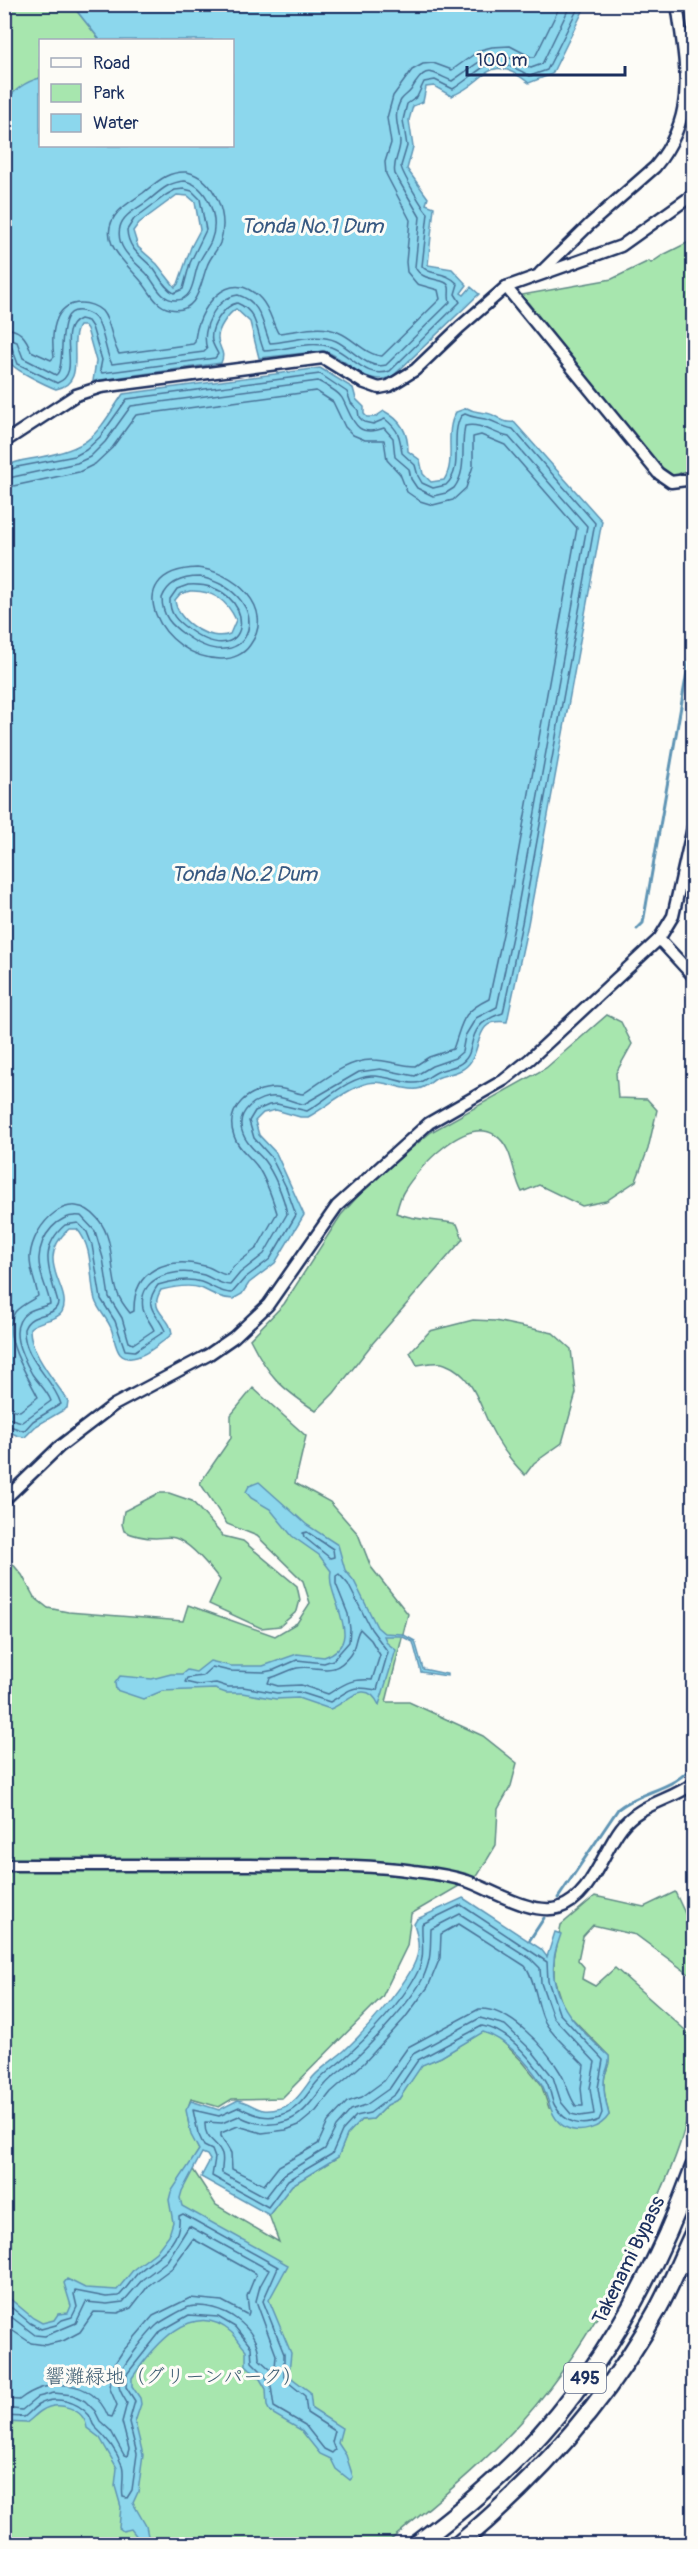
<svg xmlns="http://www.w3.org/2000/svg" width="698" height="2549" font-family="Pangolin,'Klee One',sans-serif">
	<rect width="100%" height="100%" fill="#fdfcf7"/>
	<filter id="ink" filterUnits="userSpaceOnUse"><feTurbulence type="fractalNoise" baseFrequency=".0167" numOctaves="2"/><feDisplacementMap in="SourceGraphic" scale="12" xChannelSelector="R" yChannelSelector="G"/><feConvolveMatrix kernelMatrix="1 2 1 2 8 2 1 2 1" color-interpolation-filters="sRGB"/></filter>
	<g filter="url(#ink)">
		<g fill="#a7e6ae" stroke="#618a86" stroke-width="1.5">
			<path d="M6,4L72,5L100,40H40V78C25,83 15,90 5,102Z"/>
			<path d="M693,240V469L680,473L675,477L663,473L522,295L612,279L649,261L651,263L663,255Z"/>
			<path d="M607,1015L621,1022L632,1044L616,1073L618,1098L647,1099L657,1110L648,1149L636,1181L606,1201L582,1206L539,1185L522,1192C512,1175 514,1147 495,1135C465,1116 418,1168 404,1191C400,1197 398,1206 396,1213C416,1221 436,1219 457,1224L463,1239L372,1344L334,1393L316,1411C281,1388 269,1377 250,1339L284,1304L341,1215L369,1184L431,1132L546,1068Z"/>
			<path d="M473,1320L495,1321L553,1333L571,1349L576,1393L562,1443L534,1463L525,1475C511,1461 501,1448 492,1430C479,1405 474,1375 445,1364C438,1361 425,1364 417,1365L410,1352L430,1331Z"/>
			<path d="M253,1388L306,1436L295,1483L330,1502L358,1534L371,1567L408,1614L386,1702H409L483,1736L517,1763L511,1786L498,1809L496,1845L478,1875L411,1914L407,1946L382,1997L282,2098L232,2099L219,2107L191,2099C183,2116 191,2134 199,2150L190,2165L216,2205L279,2242L269,2215L292,2185L338,2157L347,2134L361,2120L373,2119L387,2105L399,2099L421,2065L441,2057L483,2031L498,2037L522,2061L541,2084L549,2108L609,2115C606,2102 602,2088 605,2075C607,2068 610,2065 609,2056L564,2010L554,1979V1960L561,1925L595,1896L644,1907L675,1892L689,1922L693,1924V1977L636,1935L593,1925L583,1936L578,1960L584,1967L582,1979L595,1986L615,1968L693,2037C693,2067 692,2097 685,2127C677,2157 663,2187 650,2216C617,2288 577,2359 524,2419C482,2466 433,2504 386,2544H5V1555L22,1575L34,1597L48,1608L68,1612L183,1621L188,1605L275,1636L297,1623L310,1603L303,1581L257,1536L227,1524L200,1483L231,1438V1415Z"/>
			<path d="M159,1493H169L192,1501L223,1536L243,1541L297,1586L300,1600L297,1611L280,1626L261,1628L209,1604L220,1580C210,1567 191,1543 175,1538C170,1536 162,1538 156,1538C145,1538 134,1536 124,1531L122,1524L124,1511Z"/>
		</g>
		<g fill="#8cd7ed" stroke="#5f94b4" stroke-width="1.5" fill-rule="evenodd">
			<path d="M72,5H586L552,74L529,83C486,49 487,84 451,96L434,86L426,87L423,102L413,106L409,120L413,147L407,169L428,198L426,204L434,207L428,265L452,269L467,285L461,293L464,295L471,287L479,294L393,376C365,389 349,358 324,351L259,358L250,322L236,309C229,313 217,329 218,339C219,349 226,352 221,363L93,381L96,361L87,329L85,326H79C67,345 88,383 56,389C48,386 12,369 10,362C7,356 7,349 5,343V102C15,90 24,82 40,78V146H232V40H100ZM177,195L188,196L195,202L200,230L191,247L178,284L175,287L157,264L138,247L133,231L139,223Z"/>
			<path d="M320,368L353,388L356,399L364,407V414L367,417H375L384,411C401,420 408,432 408,451L420,460L423,474L431,482L444,480C457,460 443,434 456,412L467,408C475,413 478,411 486,413C497,414 501,424 514,422L602,521L528,924L507,1022C468,1016 487,1060 459,1071C452,1074 444,1075 437,1078C430,1082 426,1088 417,1089C401,1091 385,1079 368,1083C346,1089 328,1106 308,1117H300L276,1110L263,1113L255,1121L259,1135L276,1153L304,1215L275,1263L249,1283L242,1294L233,1299C219,1298 214,1294 201,1288C189,1284 173,1287 161,1290C147,1313 171,1315 172,1334C161,1343 133,1368 120,1354C115,1348 114,1336 111,1328C107,1318 98,1310 95,1300C89,1276 94,1248 77,1229H69C31,1262 74,1289 62,1312C58,1320 39,1320 30,1328C29,1352 55,1381 68,1401L67,1408L36,1426L25,1437L18,1436L4,1429L5,467C16,460 28,460 41,457C92,447 95,436 123,394ZM190,591C213,590 227,600 236,620L230,634C210,642 177,622 175,600L180,594Z"/>
			<path d="M259,1482L307,1525L338,1545L345,1570L354,1581L377,1627L384,1633L402,1634L415,1641L423,1669L447,1674V1676L421,1672L413,1642L401,1636H384L387,1643L396,1650L379,1705C365,1676 346,1704 330,1709L298,1698L276,1699L242,1693H226L215,1689L162,1691L143,1699L116,1690L115,1683L120,1676L152,1679L171,1674H182L187,1670L196,1672L210,1661L231,1666H263L297,1654L324,1657C368,1642 325,1598 331,1571L319,1555L292,1536L270,1509L251,1498L246,1492L249,1486Z"/>
			<path d="M463,1898L541,1949L547,1957L555,1932L561,1934C558,1943 554,1952 554,1961C549,2002 581,2031 609,2056C610,2065 607,2067 605,2075C602,2088 606,2102 609,2115C601,2128 580,2135 565,2127C549,2118 549,2096 541,2083C528,2063 506,2039 483,2032L441,2057L422,2065L399,2099L387,2105L373,2119L361,2120L347,2135L338,2157L292,2185L269,2215L201,2177L210,2160L207,2155L202,2153L182,2191L180,2198L182,2206L288,2265L269,2300L291,2353L289,2373L293,2379L310,2392L312,2409L342,2428L338,2443L346,2455L353,2477L350,2480L336,2469L331,2459L320,2454L301,2430L270,2412L267,2406L266,2389L260,2379L246,2365V2350C241,2345 237,2337 231,2332C192,2298 153,2347 132,2378V2386L140,2398L141,2404L135,2422L143,2455L138,2492L133,2503L146,2526L148,2536L146,2540L138,2538L131,2529L123,2531L119,2528L121,2507L115,2486L117,2468L100,2438L87,2428C84,2408 58,2400 41,2411C36,2414 31,2420 26,2423L5,2422L4,2307L9,2298L33,2318L42,2323L54,2320L58,2314L68,2313L71,2306L64,2283L67,2279L85,2288L117,2290L134,2269L156,2252L169,2235L173,2222L169,2200L171,2192L199,2150L191,2135L186,2110L191,2101L219,2110L238,2100C256,2104 257,2115 281,2108C296,2104 304,2088 313,2077C322,2067 335,2059 345,2050C364,2032 416,1976 418,1951C419,1942 417,1933 414,1924L417,1919Z"/>
		</g>
		<g fill="none" stroke-linecap="round" stroke-linejoin="round">
			<g stroke="#487297" stroke-width="1.5">
				<path d="M187,172C216,179 229,216 220,243C217,251 210,257 207,266C200,284 198,315 170,309C155,306 150,291 141,281C126,263 94,239 118,212C125,204 135,199 143,193C158,181 168,171 187,172Z"/>
				<path d="M185,181C208,186 220,219 211,241C208,249 201,256 198,265C193,277 194,301 175,300C160,300 155,282 146,273C134,261 115,248 120,227C123,214 139,208 149,200C161,190 169,182 185,181Z"/>
				<path d="M184,189L192,191L200,199L206,230L190,263L183,289L174,293C164,288 160,277 153,268C141,256 128,249 127,230L134,219L166,195L175,190Z"/>
				<path d="M4,328C20,329 26,337 31,351L51,360L54,357C51,337 52,303 81,303C88,303 97,306 102,311C112,323 111,341 119,354L193,344L195,342C196,310 229,264 261,299C270,309 272,322 278,333C298,332 320,323 340,333C354,339 366,355 382,356L440,299L438,290L417,284L407,272L406,262L410,220L386,174L385,162L391,143L387,118L393,96L412,70L423,64L433,63L452,70L480,50L492,47L510,46L531,57H535L561,4"/>
				<path d="M4,337L17,342L23,358L56,375C69,366 50,295 90,314C104,320 104,352 112,364L204,352L207,349C200,329 216,297 238,295C262,302 262,324 270,343C291,342 316,332 336,341C351,348 367,370 386,365L450,302C448,296 450,292 449,287C447,277 422,283 415,267L420,217L395,174C392,162 400,154 400,142C399,127 392,115 401,100C404,96 408,94 411,90C426,65 428,71 452,81C487,58 490,44 531,68L542,64L571,4"/>
				<path d="M4,345L12,348L18,364L57,383C85,373 53,330 80,319L88,321L92,327L102,360L100,370L102,373L215,358L218,354C216,350 213,345 212,341C209,327 225,305 237,303C259,312 256,333 264,351C285,350 310,340 331,347C351,354 366,380 390,371L460,302L455,294L458,284C445,270 429,276 422,266L428,213C423,209 402,173 401,166L407,146L403,120L407,104L417,97L424,82L435,80L453,89C489,66 487,51 530,76L547,70L580,4"/>
				<path d="M4,472L17,467L75,456L86,450L100,437L127,399L320,374L347,392L351,403L358,410L359,417L364,422L373,424L385,419C399,430 400,437 402,453L415,465L418,476L422,483L433,488L446,485C465,467 449,438 461,416L465,414C473,418 477,417 485,419C493,420 501,427 513,429L595,523L522,923L503,1013C458,1027 482,1053 458,1065C452,1068 443,1069 437,1072C428,1076 423,1084 412,1083C398,1082 385,1075 371,1076C347,1078 327,1100 307,1111L277,1104L269,1105L255,1111L249,1121L254,1138L271,1157L286,1187L296,1215L270,1259L245,1278L232,1293C219,1293 213,1286 201,1282C188,1278 170,1281 158,1285C141,1308 158,1313 165,1331L135,1351L125,1350L115,1321L101,1299L92,1245L87,1232L78,1223L65,1225C37,1249 50,1273 58,1303C55,1319 31,1310 24,1329C23,1359 53,1378 61,1404L33,1421L24,1431L4,1424"/>
				<path d="M4,479L77,463L90,457L105,442L131,406L318,381C325,385 338,391 342,398C353,418 354,439 384,428L393,438L395,457L409,469L411,479L417,488L433,496L446,493L454,488C468,469 460,448 465,426C480,422 494,434 509,437L587,526L515,922L497,1007L476,1018L465,1036L462,1052L455,1058L432,1066L415,1076L380,1069L359,1072L304,1104C295,1103 287,1098 277,1097C257,1095 234,1112 243,1134C247,1145 256,1151 263,1159C274,1173 284,1197 287,1214L264,1254L240,1273L230,1285C220,1285 214,1279 204,1275C179,1267 137,1275 143,1309C145,1317 151,1323 154,1330L133,1344L129,1342L122,1318L109,1297L103,1258L95,1231L81,1216C58,1213 40,1236 39,1258C38,1274 48,1289 50,1304C43,1307 35,1308 28,1312C6,1327 22,1356 32,1374C38,1383 47,1390 51,1401L22,1422L4,1417"/>
				<path d="M4,488L79,472L95,464L112,448L136,415L316,391L333,402L345,427L353,435L365,440H384L387,460L400,474L407,492L420,501L433,505L453,500L466,488L473,466V437L481,435L505,445L577,528L506,920L489,999C460,1013 463,1022 453,1049L429,1057L415,1066C401,1066 388,1060 373,1060C348,1059 323,1081 303,1094C294,1093 285,1088 275,1088C250,1088 224,1108 234,1136C238,1149 249,1155 257,1166C266,1179 272,1197 277,1213L257,1248L234,1266L227,1275C219,1274 213,1268 205,1266C168,1256 133,1269 134,1311L130,1313C126,1308 120,1300 118,1294C109,1271 116,1241 98,1219C70,1185 33,1224 30,1256C29,1270 36,1283 38,1296C31,1301 21,1305 15,1312C0,1336 28,1376 38,1397L20,1411L4,1408"/>
				<path d="M197,568C233,571 277,608 250,645C244,654 233,659 222,659C162,660 115,571 197,568Z"/>
				<path d="M200,577C281,596 251,683 185,635C171,625 162,616 162,598C168,582 183,577 200,577Z"/>
				<path d="M188,585C260,580 256,678 188,629C177,621 169,614 170,599L177,589Z"/>
				<path d="M307,1532L333,1549L334,1557L330,1558L304,1537L303,1533Z"/>
				<path d="M339,1574L348,1584L371,1629L388,1652L377,1690C348,1685 353,1689 330,1702L299,1692L277,1693L243,1687H228L216,1683L198,1685L185,1682L187,1678L202,1676L212,1667L230,1671L264,1672L274,1670L297,1660L324,1663L333,1660L349,1642L350,1629L348,1614L336,1584V1576Z"/>
				<path d="M360,1629L371,1640L380,1655L372,1680C350,1679 346,1683 328,1694L301,1685L278,1686L268,1683L270,1678C279,1676 288,1670 297,1668C319,1664 332,1679 350,1655C356,1647 355,1636 360,1629Z"/>
				<path d="M461,1905L547,1962L548,1981L559,2013L603,2060L598,2088L602,2113L599,2120C581,2128 565,2123 555,2106C550,2098 551,2087 545,2079C531,2059 507,2029 482,2026L418,2060L395,2094L370,2113L356,2116L342,2131L332,2154L288,2180L268,2207L212,2176L215,2158L212,2150L204,2146L198,2133L193,2110L219,2116L239,2107C254,2115 268,2121 286,2113C301,2107 308,2092 318,2081C327,2071 340,2063 349,2054C371,2034 401,2002 415,1977C427,1956 421,1945 422,1924Z"/>
				<path d="M460,1914L531,1959L540,1968L541,1983L553,2017L595,2062L590,2088L594,2114L580,2116L571,2114L561,2102L553,2077L532,2051L505,2025L480,2018L413,2054L390,2088L366,2105L351,2110L336,2127L325,2149L283,2175L266,2197L222,2173C221,2168 224,2161 222,2154C217,2140 204,2141 205,2122L222,2123L239,2116C254,2124 270,2127 287,2121C304,2115 313,2099 324,2086C332,2076 345,2068 355,2059C374,2041 412,2000 423,1978C432,1958 430,1949 431,1929Z"/>
				<path d="M459,1924L525,1966C534,1976 537,2004 543,2018C549,2033 573,2053 584,2065L581,2088L583,2106H576C568,2095 567,2083 560,2072C546,2048 509,2007 479,2009L408,2047L384,2081L362,2097L347,2102L328,2122L318,2144L279,2166L264,2185L232,2169L231,2153L221,2136V2133L238,2126L262,2133L286,2130L299,2125L316,2111L331,2092L364,2063L405,2018L428,1987L440,1958L441,1934Z"/>
				<path d="M4,2308H12L30,2323L41,2329L56,2325L62,2320L72,2317L77,2307L74,2294L75,2291L106,2297L119,2296C126,2289 131,2281 137,2274C154,2257 182,2246 179,2216L183,2214L278,2267L263,2301L284,2354V2375L289,2383L305,2396L307,2413L335,2431L332,2442L335,2450L332,2453L324,2449L305,2425L274,2407L271,2386L265,2375L252,2362L251,2347L235,2327L218,2317L189,2315L161,2331L127,2374L126,2387L135,2401L129,2422L137,2454L132,2490L127,2498L123,2497C121,2487 125,2473 122,2465C116,2450 106,2437 95,2427C91,2423 92,2419 89,2415C77,2401 55,2395 38,2405C33,2408 29,2414 24,2417L4,2416"/>
				<path d="M4,2316H10L35,2335L45,2336L76,2323L86,2302L107,2304L123,2302L143,2279L167,2261L189,2226L269,2270L260,2286L256,2301L276,2355L275,2368L271,2370L259,2359C260,2327 220,2301 189,2307C185,2308 160,2322 157,2325C149,2332 120,2368 119,2377C117,2388 122,2394 127,2403L122,2422L129,2449L127,2456L124,2455L111,2431L100,2421L95,2411L85,2401L73,2395L54,2393L38,2397L22,2410L4,2408"/>
				<path d="M4,2325L31,2343L45,2345L63,2341L80,2332L94,2312L118,2313L131,2308L149,2285L172,2268L193,2239L256,2274L247,2296L249,2312L248,2315L222,2301L190,2298L153,2316L123,2351L112,2368L110,2389L117,2405L112,2417L108,2416C93,2378 47,2377 19,2400L4,2399"/>
			</g>
			<g stroke="#5f94b4" stroke-width="3">
				<path d="M637,929L643,923L694,632"/>
				<path d="M558,1898L618,1809C641,1790 677,1790 694,1763"/>
				<path d="M529,1941L544,1918"/>
			</g>
			<g stroke="#1b2f5e" stroke-width="15">
				<g id="minor">
					<path d="M540,273L590,224L655,167C698,115 686,67 677,4"/>
					<path d="M506,287L658,473L671,482L694,479"/>
					<path d="M4,442L76,395L101,387L323,358L362,382L379,388L389,386L415,370L460,327L506,287L621,246L694,194"/>
					<path d="M659,939L694,977"/>
					<path d="M4,1500L59,1447L114,1405L208,1355L234,1337L268,1305L337,1206L429,1123L504,1080L530,1059L659,939L673,916L694,823"/>
					<path d="M4,1865C86,1865 168,1865 250,1865C304,1866 360,1863 414,1871C431,1873 451,1876 467,1881C492,1890 531,1915 558,1908C591,1898 602,1853 621,1828C640,1803 671,1801 694,1783"/>
					<path d="M692,2544L694,2543"/>
				</g>
			</g>
			<g stroke="#1b2f5e" stroke-width="21">
				<g id="highway">
					<path d="M417,2544C454,2516 491,2486 524,2452C602,2372 656,2272 694,2167"/>
					<path d="M459,2544C538,2478 609,2399 659,2307C672,2283 682,2257 694,2232"/>
				</g>
			</g>
			<use href="#minor" stroke="#fdfcf7" stroke-width="10"/>
			<use href="#highway" stroke="#fdfcf7" stroke-width="16"/>
		</g>
	</g>
	<g text-anchor="middle" stroke-width="6" stroke-linejoin="round" paint-order="stroke">
		<rect fill="#fdfcf7" stroke="#5f6c8c" stroke-width="1.5" x="564" y="2363" width="42" height="30" rx="4.5"/>
		<g font-size="18" font-weight="bold" fill="#1b2f5e">
			<text x="585" y="2384">495</text>
		</g>
		<g font-size="20" fill="#1b2f5e" stroke="#fdfcf7">
			<text transform="translate(628 2260) rotate(-64)" y="7">Takenami Bypass</text>
		</g>
		<g font-size="20" fill="#3e5d72" stroke="#fdfcf7">
			<text x="174" y="2383">響灘緑地（グリーンパーク）</text>
		</g>
		<g font-size="21" font-style="italic" fill="#375982" stroke="#fdfcf7">
			<text x="312" y="233">Tonda No.1 Dum</text>
			<text x="244" y="881">Tonda No.2 Dum</text>
		</g>
	</g>
	<rect width="698" height="2549" fill="none" stroke="#fdfcf7" stroke-width="24"/>
	<rect x="12" y="12" width="674" height="2525" fill="none" stroke="#1b2f5e" stroke-width="2" filter="url(#ink)"/>
	<rect x="39" y="39" width="195" height="108" fill="#fdfcf7" stroke="#a3aaba" stroke-width="1.5"/>
	<rect x="51" y="58" width="30" height="9" fill="#fdfcf7" stroke="#a3aaba" stroke-width="1.5"/>
	<text x="93" y="69" font-size="18" fill="#1b2f5e">Road</text>
	<rect x="51" y="84" width="30" height="18" fill="#a7e6ae" stroke="#a3aaba" stroke-width="1.5"/>
	<text x="93" y="99" font-size="18" fill="#1b2f5e">Park</text>
	<rect x="51" y="114" width="30" height="18" fill="#8cd7ed" stroke="#a3aaba" stroke-width="1.5"/>
	<text x="93" y="129" font-size="18" fill="#1b2f5e">Water</text>
	<path d="M467 66v9h158v-9" fill="none" stroke="#1b2f5e" stroke-width="3"/>
	<text x="476" y="66" font-size="18" fill="#1b2f5e" stroke="#fdfcf7" stroke-width="4.5" paint-order="stroke">100 m</text>
</svg>
